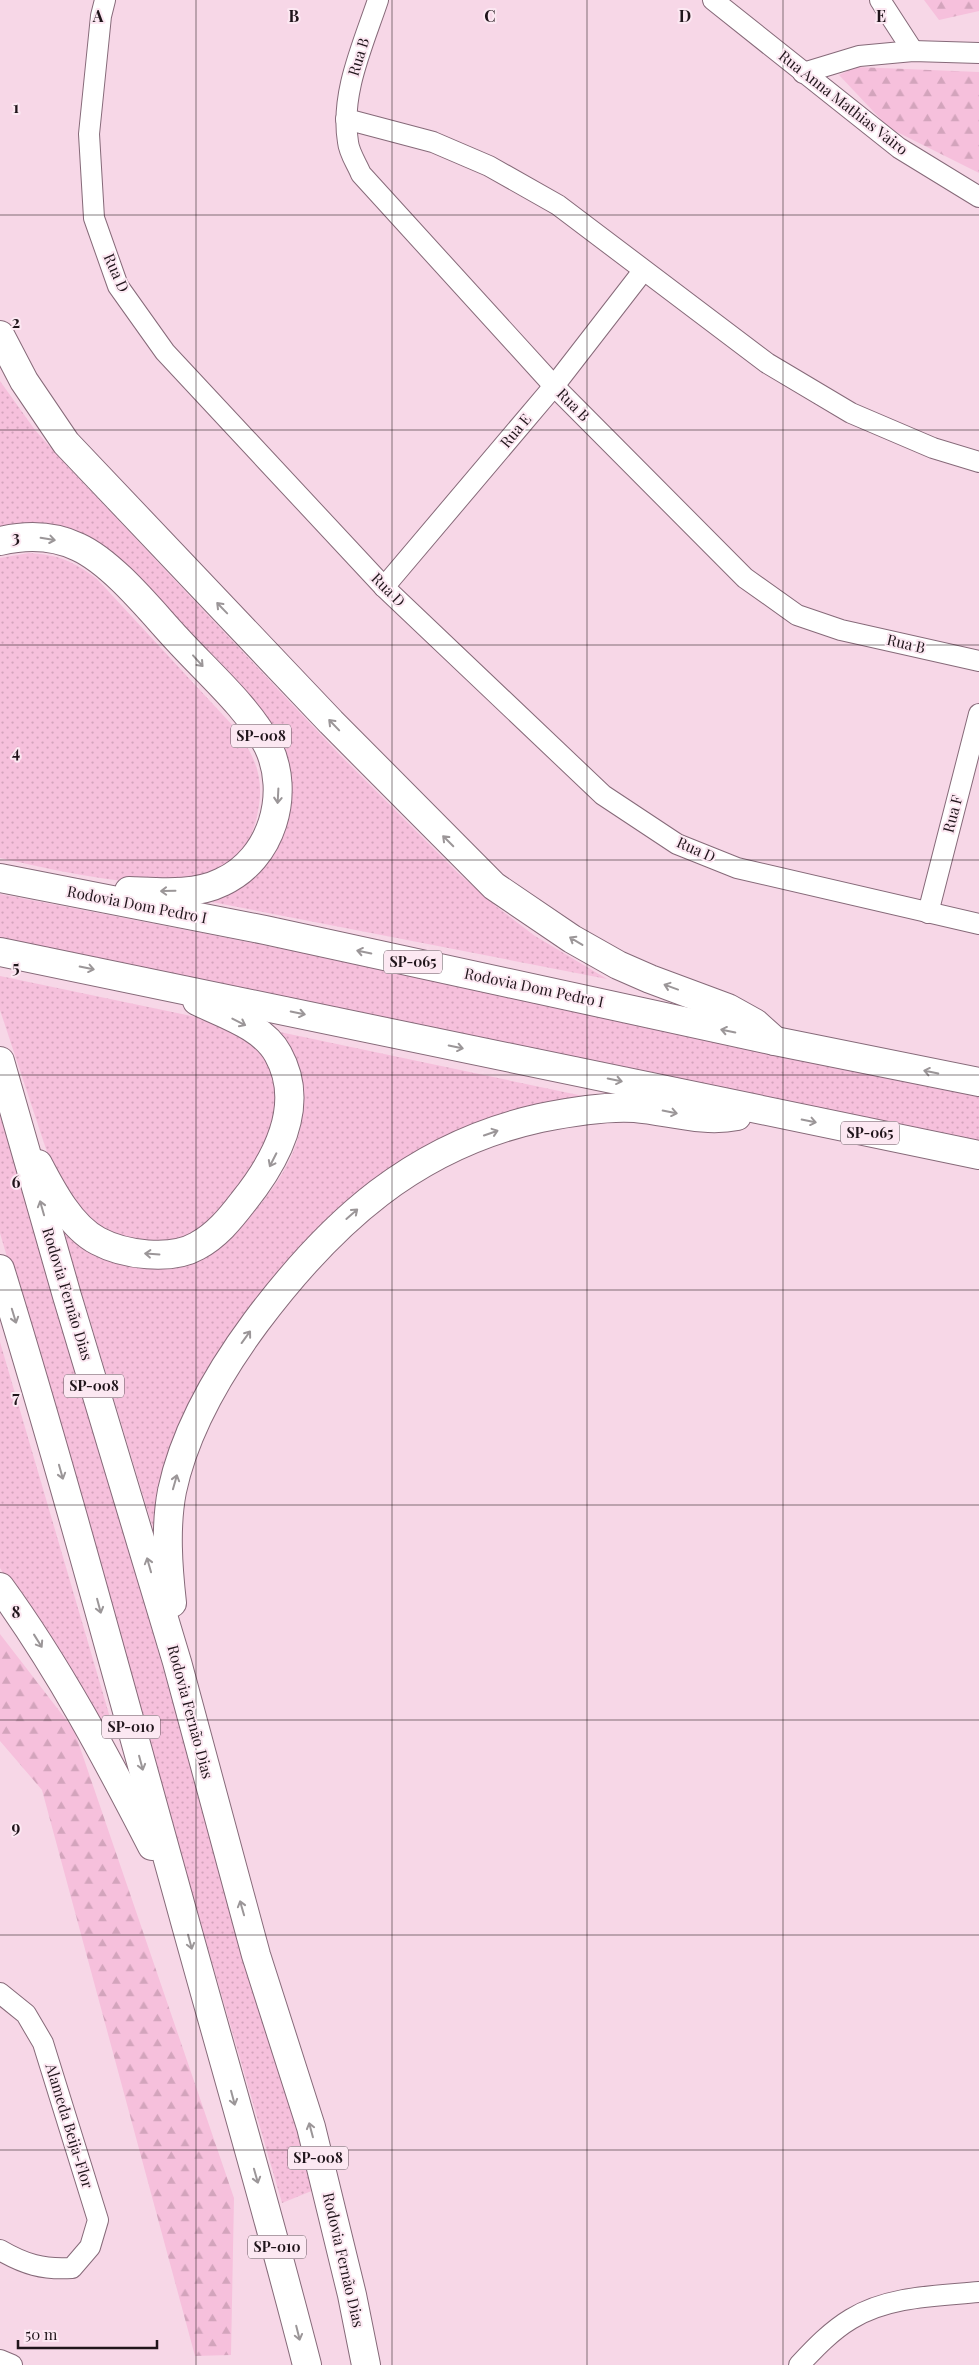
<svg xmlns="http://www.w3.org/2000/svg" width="979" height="2365" font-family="'Playfair Display',serif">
	<defs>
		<pattern id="grass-dots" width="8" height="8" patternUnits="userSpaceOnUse" patternTransform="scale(1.25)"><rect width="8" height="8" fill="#f6c0dc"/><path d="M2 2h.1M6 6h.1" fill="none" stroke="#d3a4bc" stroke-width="1.8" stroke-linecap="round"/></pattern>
		<pattern id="forest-firs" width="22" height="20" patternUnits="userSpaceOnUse" patternTransform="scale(1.25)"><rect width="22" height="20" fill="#f6c0dc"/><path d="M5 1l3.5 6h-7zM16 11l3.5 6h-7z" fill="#d3a4bc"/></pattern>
	</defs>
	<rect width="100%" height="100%" fill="#f7d7e7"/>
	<g fill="url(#grass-dots)">
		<path d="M0,381L35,430L68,467L339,754L458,873L497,907L535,936L607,979L212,902L243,881L286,769L102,550L0,532Z"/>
		<path d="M29,553C59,555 73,561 97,579L235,728C257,759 266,781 256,820C252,837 240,856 226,867C183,903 51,869 0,858V558Z"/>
		<path d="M0,894L584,1007L979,1091V1145L0,942Z"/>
		<path d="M0,976L201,1018L231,1028L270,1058L282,1104L247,1185L199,1230L175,1241H126L80,1218L49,1158L0,1010Z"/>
		<path d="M275,1031L607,1101L459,1136L257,1307L156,1538L60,1222L85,1249H216C256,1215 310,1155 301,1098C298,1080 282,1049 275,1031Z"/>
		<path d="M0,1115L71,1350L314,2190L282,2203L0,1233Z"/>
		<path d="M0,1342L111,1721L102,1724L0,1568Z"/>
	</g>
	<g fill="url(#forest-firs)">
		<path d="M924,0H979V11L939,20Z"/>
		<path d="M856,67L979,72V173L889,128L839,75Z"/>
		<path d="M0,1634L74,1730L234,2198L231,2355L195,2356L42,1790L0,1741Z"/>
	</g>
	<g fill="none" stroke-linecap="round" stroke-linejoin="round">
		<g stroke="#866a79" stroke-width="22">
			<g id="minor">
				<path d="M105,0L101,16L89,134L94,218L118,286L165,352L384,587L603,795L677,844L737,868L979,924"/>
				<path d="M378,0C363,45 340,94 348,142C349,153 357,164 361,174L554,386L745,578L797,615L841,630L979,661"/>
				<path d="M713,0L899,148L979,197"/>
				<path d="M880,0L913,51"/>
				<path d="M803,73L859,56L913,51L979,53"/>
				<path d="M346,119L433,142L489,166L558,205L767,363L851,413L933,448L979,462"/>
				<path d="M384,587L554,386L643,271"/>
				<path d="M928,913L979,714"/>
				<path d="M0,1993L26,2014L43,2043L98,2220L90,2247L72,2268C43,2270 24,2264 0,2250"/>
				<path d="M0,2360L12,2365"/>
				<path d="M799,2365C815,2348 831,2331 851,2319C888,2296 937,2296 979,2292"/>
			</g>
		</g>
		<g stroke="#866a79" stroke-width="30">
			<g id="highway">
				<path d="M0,335L24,381L66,443L331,722L494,886L572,939L618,965L650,979L728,1008L755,1023L775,1041"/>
				<path d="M0,541C26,535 53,535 78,547C113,563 151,611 177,639C205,670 250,709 268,746C291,794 272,859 222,882C194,896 159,892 129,891"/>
				<path d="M0,878L265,930L775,1041L979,1082"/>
				<path d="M0,952L979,1155"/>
				<path d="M0,1061L67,1296L177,1662L256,1955L311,2127L352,2295L366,2365"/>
				<path d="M38,1164C52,1191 71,1227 98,1241C124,1255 171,1261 197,1246C216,1236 230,1219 243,1202C276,1161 307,1106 278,1054C263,1026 223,1014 197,1001"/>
				<path d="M0,1269C64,1477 120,1687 178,1896C221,2053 267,2208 307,2365"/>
				<path d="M0,1587C59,1668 106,1757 152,1846"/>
				<path d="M172,1603C168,1567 165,1527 172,1491C185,1429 219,1372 256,1322C331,1222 414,1146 540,1118C570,1112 604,1106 635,1108C669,1111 703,1123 737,1116"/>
			</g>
		</g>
		<use href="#minor" stroke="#fff" stroke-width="20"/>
		<use href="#highway" stroke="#fff" stroke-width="28"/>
	</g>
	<defs><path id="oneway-shaft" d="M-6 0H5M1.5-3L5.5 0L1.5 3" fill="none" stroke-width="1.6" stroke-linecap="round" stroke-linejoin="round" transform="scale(1.25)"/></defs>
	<g stroke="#9b9698">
		<use href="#oneway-shaft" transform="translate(48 539) rotate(9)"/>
		<use href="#oneway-shaft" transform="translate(222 608) rotate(-134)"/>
		<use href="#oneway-shaft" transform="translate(198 661) rotate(48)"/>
		<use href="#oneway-shaft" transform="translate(334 725) rotate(-134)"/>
		<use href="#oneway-shaft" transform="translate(278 796) rotate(93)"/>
		<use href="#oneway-shaft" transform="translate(448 841) rotate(-135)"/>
		<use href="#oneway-shaft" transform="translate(168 891) rotate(179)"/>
		<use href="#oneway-shaft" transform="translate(576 941) rotate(-149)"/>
		<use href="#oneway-shaft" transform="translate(364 952) rotate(-168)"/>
		<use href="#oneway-shaft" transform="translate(87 968) rotate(11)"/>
		<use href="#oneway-shaft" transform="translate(671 987) rotate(-160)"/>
		<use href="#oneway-shaft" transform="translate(298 1013) rotate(12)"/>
		<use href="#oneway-shaft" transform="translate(239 1022) rotate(27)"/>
		<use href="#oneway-shaft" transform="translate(728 1031) rotate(-168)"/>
		<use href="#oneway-shaft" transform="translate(456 1047) rotate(12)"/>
		<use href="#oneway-shaft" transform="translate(931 1072) rotate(-169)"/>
		<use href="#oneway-shaft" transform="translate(615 1080) rotate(12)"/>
		<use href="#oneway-shaft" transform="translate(670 1112) rotate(11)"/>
		<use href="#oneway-shaft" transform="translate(809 1121) rotate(11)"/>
		<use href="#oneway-shaft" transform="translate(491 1133) rotate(-19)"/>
		<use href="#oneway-shaft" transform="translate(273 1160) rotate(117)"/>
		<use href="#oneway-shaft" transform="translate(42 1208) rotate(-106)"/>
		<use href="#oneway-shaft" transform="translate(352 1214) rotate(-41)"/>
		<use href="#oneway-shaft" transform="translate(152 1254) rotate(-176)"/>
		<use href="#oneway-shaft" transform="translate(14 1316) rotate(73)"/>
		<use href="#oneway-shaft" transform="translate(246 1337) rotate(-54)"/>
		<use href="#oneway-shaft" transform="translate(61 1472) rotate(74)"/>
		<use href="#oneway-shaft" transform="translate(175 1482) rotate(-74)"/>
		<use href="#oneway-shaft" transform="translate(149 1565) rotate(-106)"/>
		<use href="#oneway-shaft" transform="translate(99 1606) rotate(75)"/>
		<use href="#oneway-shaft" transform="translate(38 1641) rotate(58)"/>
		<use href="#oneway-shaft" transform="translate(141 1763) rotate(75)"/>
		<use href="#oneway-shaft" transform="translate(242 1908) rotate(-106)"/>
		<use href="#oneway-shaft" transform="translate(190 1942) rotate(75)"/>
		<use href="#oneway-shaft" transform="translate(233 2098) rotate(75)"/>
		<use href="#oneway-shaft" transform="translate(311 2130) rotate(-105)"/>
		<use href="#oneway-shaft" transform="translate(256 2176) rotate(74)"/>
		<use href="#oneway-shaft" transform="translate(298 2333) rotate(76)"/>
	</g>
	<path fill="none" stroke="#20151b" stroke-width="1" stroke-opacity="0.55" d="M196,0V2365M392,0V2365M587,0V2365M783,0V2365M0,215H979M0,430H979M0,645H979M0,860H979M0,1075H979M0,1290H979M0,1505H979M0,1720H979M0,1935H979M0,2150H979"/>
	<g text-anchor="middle" stroke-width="4" stroke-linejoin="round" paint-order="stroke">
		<g fill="#fce8f2" stroke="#62545c" stroke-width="1">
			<rect x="231" y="724.5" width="60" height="23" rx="4"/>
			<rect x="384" y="950.5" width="58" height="23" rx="4"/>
			<rect x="841" y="1121.5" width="58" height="23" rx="4"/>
			<rect x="64" y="1374.5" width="60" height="23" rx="4"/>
			<rect x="102" y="1715.5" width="58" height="23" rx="4"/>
			<rect x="288" y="2146.5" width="60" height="23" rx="4"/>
			<rect x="248" y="2235.5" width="58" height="23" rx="4"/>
		</g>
		<g font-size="14" font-weight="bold" fill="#20151b">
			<text x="261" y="741">SP-008</text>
			<text x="413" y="967">SP-065</text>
			<text x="870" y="1138">SP-065</text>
			<text x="94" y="1391">SP-008</text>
			<text x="131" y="1732">SP-010</text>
			<text x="318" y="2163">SP-008</text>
			<text x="277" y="2252">SP-010</text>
		</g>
		<g font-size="15" fill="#20151b" stroke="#fce8f2">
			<text transform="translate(359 57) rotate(-73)" y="5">Rua B</text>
			<text transform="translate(843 103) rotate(38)" y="5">Rua Anna Mathias Vairo</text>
			<text transform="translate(116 273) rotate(66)" y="5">Rua D</text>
			<text transform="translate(573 405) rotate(45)" y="5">Rua B</text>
			<text transform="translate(516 431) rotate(-50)" y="5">Rua E</text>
			<text transform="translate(388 590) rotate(45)" y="5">Rua D</text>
			<text transform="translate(906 644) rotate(13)" y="5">Rua B</text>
			<text transform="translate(953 814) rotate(-75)" y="5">Rua F</text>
			<text transform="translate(696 850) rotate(24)" y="5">Rua D</text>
			<text transform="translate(137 905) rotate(11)" y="5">Rodovia Dom Pedro I</text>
			<text transform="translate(534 988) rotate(12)" y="5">Rodovia Dom Pedro I</text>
			<text transform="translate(67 1294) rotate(73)" y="5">Rodovia Fernão Dias</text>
			<text transform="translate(190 1712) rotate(75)" y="5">Rodovia Fernão Dias</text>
			<text transform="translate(69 2126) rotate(73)" y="5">Alameda Beija-Flor</text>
			<text transform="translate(343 2260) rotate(77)" y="5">Rodovia Fernão Dias</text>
		</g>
	</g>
	<g font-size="16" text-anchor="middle" font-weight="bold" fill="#20151b" stroke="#fce8f2" stroke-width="4" stroke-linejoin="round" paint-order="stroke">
		<text x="98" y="22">A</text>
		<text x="294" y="22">B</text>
		<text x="490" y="22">C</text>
		<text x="685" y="22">D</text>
		<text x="881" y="22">E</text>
		<text x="16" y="113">1</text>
		<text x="16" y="328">2</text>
		<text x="16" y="543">3</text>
		<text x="16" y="758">4</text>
		<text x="16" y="973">5</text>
		<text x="16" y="1188">6</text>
		<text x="16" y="1403">7</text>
		<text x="16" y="1618">8</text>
		<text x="16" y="1833">9</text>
	</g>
	<path d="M18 2340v8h139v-8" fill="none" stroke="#20151b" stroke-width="2.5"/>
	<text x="25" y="2340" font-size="15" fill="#20151b" stroke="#fce8f2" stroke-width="4" paint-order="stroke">50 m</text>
</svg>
